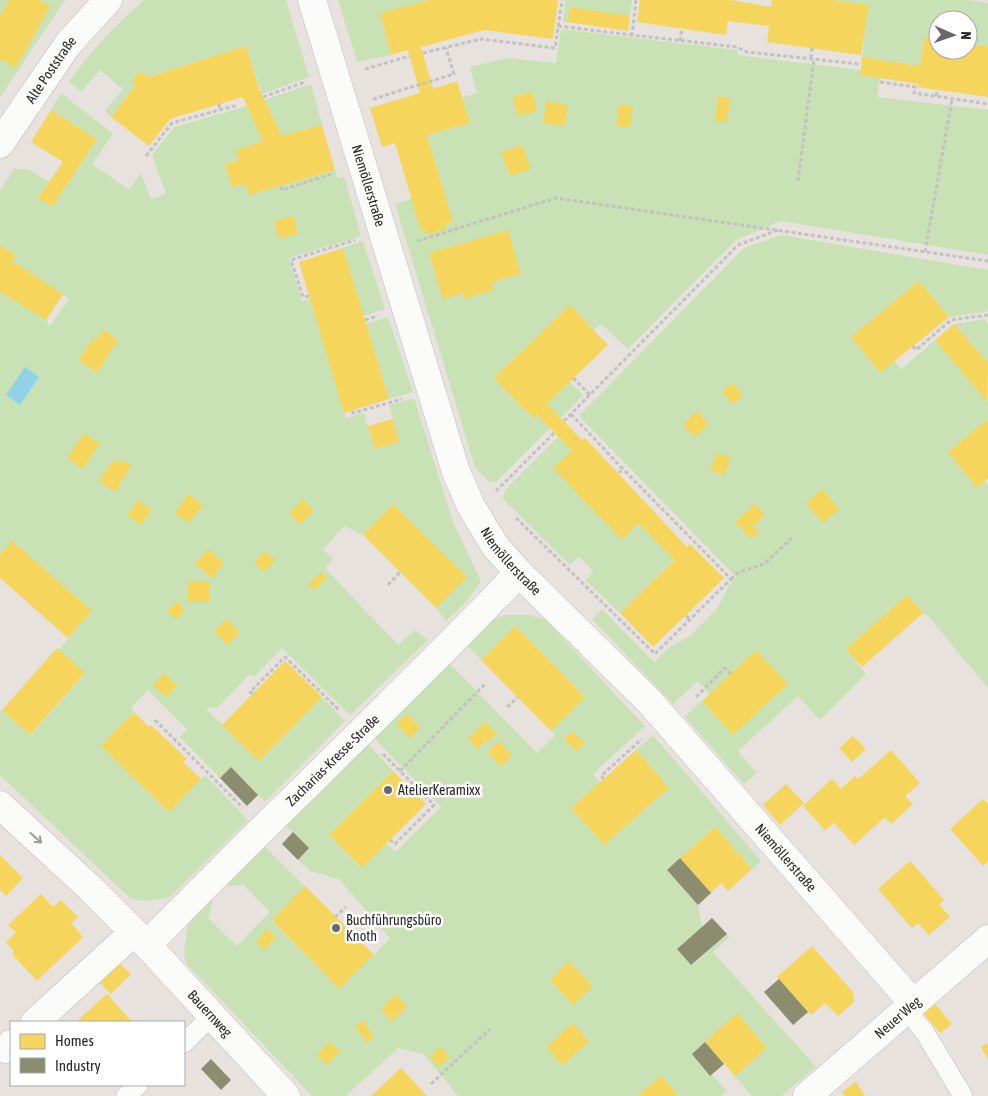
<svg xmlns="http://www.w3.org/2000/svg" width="988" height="1096" font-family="'Asap Condensed',sans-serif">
	<rect width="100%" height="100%" fill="#e7e2dd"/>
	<g fill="#c9e2b5" fill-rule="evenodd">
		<path d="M0,0H65L0,97Z"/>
		<path d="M144,0H286L309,77L262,94L246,46L149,77L144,73L137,74L133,80L135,86L111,117L105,111L123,89L100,70L81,92L69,82C90,51 116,25 144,0Z"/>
		<path d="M338,0H429L380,13L391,55L357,62Z"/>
		<path d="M565,0H632L630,16L570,7L567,22H563Z"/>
		<path d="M833,0H969L988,3V46L968,44V20H938V39L924,37L920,66L862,57L868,5Z"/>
		<path d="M561,29L737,50L738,55L860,70V75L880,78L877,97L988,110V255L781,221L736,240L628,349L601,324L594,330L570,306L495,378L532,418L536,414L550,428L496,482L488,481L475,467L395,204L412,198L422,230L425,229L427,235L446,229L445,224L453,222L427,135L470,123L462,98L477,93L470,67L507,58L556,63ZM429,254L520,274L492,282L494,290L464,299L463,293L443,298Z"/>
		<path d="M311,84L322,125L282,136L264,100Z"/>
		<path d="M61,93L113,134L92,164L129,190L141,173L151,199L166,194L152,155L174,127L247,106L263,142L239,160L225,164L232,187L245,184L249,195L335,170L338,178L344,176L361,236L289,258L302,301L310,299L346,418L364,413L375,449L399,442L389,405L414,398L453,522L481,581L467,601L446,621L436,608L466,577L393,504L363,535L344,526L323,550L333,559L325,568L398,645L415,630L428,640L350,715L282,648L254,677L250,674L217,708L210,707L207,710L259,761L322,697L345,721L265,802L231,767L220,778L180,737L187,729L148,690L131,707L134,712L102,746L168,812L205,775L248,820L170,897L146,901L131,899L0,775V709L31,735L85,674L59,650L91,611L12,541L0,554V292L46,320L50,326L69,299L12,261L16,255L0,245V191L14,168L30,170L49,182L38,198L52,207L97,139L51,110Z"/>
		<path d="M781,235L988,270V309L985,312L949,317L919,281L851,337L880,373L894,361L901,369L935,340L988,401V419L948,452L977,488L985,481L988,485V688L928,616L923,613L907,595L846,649L866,674L820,720L798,696L738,751L757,773L744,784L685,717L702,701L733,735L756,650L710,694L698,681L673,704L592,619L602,609L654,662L669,647L690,636L718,607L729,585L736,577L579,416L744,248Z"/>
		<path d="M363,241L385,309L363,316L343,248Z"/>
		<path d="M388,317L413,392L389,399L366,324Z"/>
		<path d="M984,319L988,324V363L954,324Z"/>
		<path d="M570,382L583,395L561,418L547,404Z"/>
		<path d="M558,437L572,451L554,468L622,539L638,523L674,559L620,613L585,580L594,571L579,557L570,565L503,499L505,490Z"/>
		<path d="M504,615H530L546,620L645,726L593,774L600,783L571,808L604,845L669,788L636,750L653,735L761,861L752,869L714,827L667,870L698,905L702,926L677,949L692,965L727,934L729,937L713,952L816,1067L781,1096H752L735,1076L767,1048L737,1014L692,1054L727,1091L721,1096H679L661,1076L637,1096H458L424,1054L398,1048L346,1096H312L186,963L184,954L188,920L208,899L213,900L208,918L237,946L270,912L244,885L227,886V882L264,846L305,886L272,921L339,989L390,939L339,879L310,871L298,860L309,848L285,825L367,743L393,771L329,835L361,868L387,843L395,852L441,807L373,737L449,663L537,753L555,736L551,731L585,697L515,626L481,660L467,645L493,620ZM569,962L593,986L573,1004L550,980Z"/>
	</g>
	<path fill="#90d3e9" d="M25,367L39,377L20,405L6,395Z"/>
	<g fill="#f6d55c">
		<path d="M9,0H39L50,6L16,68L0,59V16Z"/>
		<path d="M429,0H558L553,39L484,30L421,47L433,89L457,81L470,123L427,135L453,222L445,224L446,229L427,235L425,229L421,231L395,143L382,147L370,108L420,93L408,50L391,55L380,13Z"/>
		<path d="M640,0H731L771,7L772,0H833L869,5L861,55L767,42L769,26L728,21L726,35L637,22Z"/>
		<path d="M570,7L630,16L628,31L567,22Z"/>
		<path d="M924,37L938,39V50H968V44L988,46V97L917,87L918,84L860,75L862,57L920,66Z"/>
		<path d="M246,46L260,91L282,136L322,125L335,170L249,195L245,184L232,187L225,164L239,160L236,150L263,142L243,97L170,119L149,146L111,117L135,86L133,80L137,74L144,73L149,77Z"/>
		<path d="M532,92L537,111L518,116L513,97Z"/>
		<path d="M718,96L730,98L727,122L715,121Z"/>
		<path d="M546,101L568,105L564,126L543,123Z"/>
		<path d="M619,104L633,107L630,128L616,126Z"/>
		<path d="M51,110L97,139L52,207L38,198L63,162L31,142Z"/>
		<path d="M522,145L531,169L510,176L501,152Z"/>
		<path d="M293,216L298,234L279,238L274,221Z"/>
		<path d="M508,230L521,274L492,282L494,290L464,299L463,293L443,299L429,253Z"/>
		<path d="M0,245L16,255L12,261L63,294L46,320L0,292Z"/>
		<path d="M343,248L389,399L344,413L299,262Z"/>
		<path d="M919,281L949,317L880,373L851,337Z"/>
		<path d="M570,305L608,345L547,404L582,440L585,438L687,547L690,544L724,578L653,647L620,613L674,560L638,523L622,540L553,468L572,451L536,414L533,418L494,378Z"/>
		<path d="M954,324L988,363L987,402L935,340Z"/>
		<path d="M104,330L118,340L97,373L78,360L94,338L96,340Z"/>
		<path d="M732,383L743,395L733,404L722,392Z"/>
		<path d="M697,411L709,424L695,437L683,425Z"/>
		<path d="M393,419L399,442L375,449L368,426Z"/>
		<path d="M988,419V478L977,488L948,452Z"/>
		<path d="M84,433L100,443L83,469L67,458Z"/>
		<path d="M717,453L731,458L725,475L710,470Z"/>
		<path d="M122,460L131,466L115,492L99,481L111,463Z"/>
		<path d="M822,489L839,509L823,523L806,503Z"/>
		<path d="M188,494L203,505L189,523L175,513Z"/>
		<path d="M303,499L314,511L300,524L289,513Z"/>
		<path d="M138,500L151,510L141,525L127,515Z"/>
		<path d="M393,504L467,577L436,608L363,535Z"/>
		<path d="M755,504L765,515L753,526L759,532L751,539L735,522Z"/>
		<path d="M12,541L92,611L68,638L0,578V554Z"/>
		<path d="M208,549L224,563L212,578L195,564Z"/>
		<path d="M264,551L275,559L265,572L254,564Z"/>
		<path d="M322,572L327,578L314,590L308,584Z"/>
		<path d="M188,581H210L209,602H188Z"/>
		<path d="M907,595L923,613L862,667L846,649Z"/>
		<path d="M177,601L185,610L176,619L167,611Z"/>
		<path d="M226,619L240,632L228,645L214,632Z"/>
		<path d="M515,626L585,697L551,731L481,660Z"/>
		<path d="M57,648L85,673L30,735L2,710Z"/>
		<path d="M756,650L788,684L733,735L702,701Z"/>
		<path d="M285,661L322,697L259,761L222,725Z"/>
		<path d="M164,673L177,686L166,697L153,685Z"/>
		<path d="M134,712L149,727L151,725L187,759L183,762L201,779L169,812L101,746Z"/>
		<path d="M407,714L420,728L410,738L396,724Z"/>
		<path d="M485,722L497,734L487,743L485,741L477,749L468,739Z"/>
		<path d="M572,731L585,743L577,751L564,739Z"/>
		<path d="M853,736L866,749L852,762L839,748Z"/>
		<path d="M499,741L512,755L501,766L488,752Z"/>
		<path d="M636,750L669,788L604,845L571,808Z"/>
		<path d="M891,750L920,783L905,796L913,804L891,824L885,817L854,845L834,823L825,830L803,806L832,779L841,789L855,776L858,779Z"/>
		<path d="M393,771L426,804L362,868L329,835Z"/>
		<path d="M786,784L804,803L780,825L763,805Z"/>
		<path d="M983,799L988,804V861L983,866L950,829Z"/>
		<path d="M715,827L752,869L728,891L721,883L711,893L680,858Z"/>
		<path d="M0,855L23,878L6,896L0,890Z"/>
		<path d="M910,861L944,900L939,904L950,917L929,935L918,923L912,928L878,889Z"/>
		<path d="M305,886L374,955L339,989L272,920Z"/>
		<path d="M41,894L53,907L61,900L78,917L71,923L83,937L37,981L12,954L14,952L6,942L16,933L8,925Z"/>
		<path d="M267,929L276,937L264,950L256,942Z"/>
		<path d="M812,946L853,992L854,1002L838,1016L825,1003L811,1015L777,977Z"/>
		<path d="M569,961L593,986L573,1005L550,980Z"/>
		<path d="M119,963L131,974L111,994L100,983Z"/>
		<path d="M107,994L132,1022H76Z"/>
		<path d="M396,994L407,1007L392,1021L381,1009Z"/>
		<path d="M935,1004L952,1024L940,1033L924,1014Z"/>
		<path d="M737,1013L767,1048L735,1076L705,1042Z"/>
		<path d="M362,1021L374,1036L367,1042L355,1027Z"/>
		<path d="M573,1023L589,1042L562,1065L546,1047Z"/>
		<path d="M330,1042L340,1052L327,1065L317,1055Z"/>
		<path d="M988,1043V1060L981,1047Z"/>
		<path d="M440,1047L449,1056L439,1067L430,1057Z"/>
		<path d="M401,1068L427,1096H371Z"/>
		<path d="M661,1076L679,1096H637Z"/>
		<path d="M856,1082L865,1096H845L842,1092Z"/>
	</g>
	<g fill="#8c8c6e">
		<path d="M231,767L258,795L247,806L220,778Z"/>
		<path d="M293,832L309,848L298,860L282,844Z"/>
		<path d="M680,858L711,893L698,905L667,870Z"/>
		<path d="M712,918L727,934L691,965L677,949Z"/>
		<path d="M779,979L808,1012L793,1025L764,992Z"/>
		<path d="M705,1042L724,1064L710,1076L692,1054Z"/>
		<path d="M211,1059L231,1080L221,1090L201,1069Z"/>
	</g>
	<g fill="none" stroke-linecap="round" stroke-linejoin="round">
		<g stroke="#c0bebf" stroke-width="20">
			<g id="lane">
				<path d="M906,1010L924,1031L963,1096"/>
				<path d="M184,1043L212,1016"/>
				<path d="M126,1096L138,1085"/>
			</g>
		</g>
		<g stroke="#c0bebf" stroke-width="29">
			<g id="street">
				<path id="s1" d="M312,0L456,472L471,506L495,546L519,573L649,701L913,1003"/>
				<path id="s2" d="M0,144L68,44L108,0"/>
				<path id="s3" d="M0,805L90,888L147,945L286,1096"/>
				<path id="s4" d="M147,945C269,819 398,700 519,573"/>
				<path d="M35,1022L134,932"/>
				<path d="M6,1049L11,1044"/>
				<path id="s5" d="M807,1096L988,939"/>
			</g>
		</g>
		<g stroke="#c3c2c2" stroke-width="3" stroke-dasharray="4 2.5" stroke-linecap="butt">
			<path d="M636,0L632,35L737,47L747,52L859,64"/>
			<path d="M558,26L632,35"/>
			<path d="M680,41L682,29"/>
			<path d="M423,53L481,39L555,48L562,0"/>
			<path d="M811,58L812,48"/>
			<path d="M365,69L410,56"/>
			<path d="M880,82L915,87L914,93L988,104"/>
			<path d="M936,96L937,90"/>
			<path d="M263,97L305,82"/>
			<path d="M373,99L454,74L446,48"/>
			<path d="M219,104L220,110"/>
			<path d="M146,156L172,123L238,105"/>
			<path d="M798,181L814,59"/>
			<path d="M281,186L282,190L334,173"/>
			<path d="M417,241L556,198L988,261"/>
			<path d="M925,252L952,99"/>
			<path d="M309,296L303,297L291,260L355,240"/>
			<path d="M365,320L378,316"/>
			<path d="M913,346L916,350L951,320L988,315"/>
			<path d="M573,378L590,395"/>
			<path d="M352,411L353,413L402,399"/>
			<path d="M571,414L623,469L619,473"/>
			<path d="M564,421L738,245L778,230"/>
			<path d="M496,491L554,433"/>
			<path d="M516,518L655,654L731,579L623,469"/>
			<path d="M731,579L739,572L764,564L792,538"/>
			<path d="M388,585L400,572"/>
			<path d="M686,616L690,619"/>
			<path d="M253,694L250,692L285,657L339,710"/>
			<path d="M696,697L725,668L731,674"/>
			<path d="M507,707L518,697"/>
			<path d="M155,720L243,808"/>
			<path d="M383,754L434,805L395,844L390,840"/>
			<path d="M400,771L485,684"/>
			<path d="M604,779L601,776L642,739"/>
			<path d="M335,917L346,907"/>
			<path d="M431,1084L490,1029"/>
		</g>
		<use href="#lane" stroke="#fbfbfa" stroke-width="19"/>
		<use href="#street" stroke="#fbfbfa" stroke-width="28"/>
	</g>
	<defs><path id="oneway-shaft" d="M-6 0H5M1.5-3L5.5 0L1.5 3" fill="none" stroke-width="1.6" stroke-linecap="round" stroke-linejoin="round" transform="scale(1.25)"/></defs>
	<use stroke="#9c9c9c" href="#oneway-shaft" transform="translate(36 838) rotate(42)"/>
	<g fill="#6b6967" stroke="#fff" stroke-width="2">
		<circle cx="388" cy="790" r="5"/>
		<circle cx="336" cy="928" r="5"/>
	</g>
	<g text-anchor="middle" stroke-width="5" stroke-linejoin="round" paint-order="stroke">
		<g font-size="14" fill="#282828" stroke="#fff">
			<text dy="5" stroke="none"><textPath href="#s2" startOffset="90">Alte Poststraße</textPath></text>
			<text dy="5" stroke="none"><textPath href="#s1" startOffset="194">Niemöllerstraße</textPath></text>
			<text dy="5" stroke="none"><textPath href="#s1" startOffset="599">Niemöllerstraße</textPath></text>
			<text dy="5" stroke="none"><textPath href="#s4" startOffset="262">Zacharias-Kresse-Straße</textPath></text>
			<text dy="5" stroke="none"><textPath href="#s1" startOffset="1004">Niemöllerstraße</textPath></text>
			<text dy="5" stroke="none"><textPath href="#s3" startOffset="296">Bauernweg</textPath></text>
			<text dy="5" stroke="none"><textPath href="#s5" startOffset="120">Neuer Weg</textPath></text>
		</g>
		<g font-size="14" fill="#282828" stroke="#fff" text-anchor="start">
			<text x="398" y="795">AtelierKeramixx</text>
			<text x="346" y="925">Buchführungsbüro<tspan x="346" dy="16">Knoth</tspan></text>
		</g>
	</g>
	<rect x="10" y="1021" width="175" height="65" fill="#ffffff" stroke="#a9a9a9"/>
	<rect x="20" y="1034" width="25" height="15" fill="#f6d55c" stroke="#a9a9a9"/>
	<text x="55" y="1046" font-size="15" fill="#282828">Homes</text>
	<rect x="20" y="1058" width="25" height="15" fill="#8c8c6e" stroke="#a9a9a9"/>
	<text x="55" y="1071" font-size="15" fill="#282828">Industry</text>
	<g transform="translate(953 35) rotate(92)"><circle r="24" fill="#ffffff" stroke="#a9a9a9"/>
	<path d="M0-4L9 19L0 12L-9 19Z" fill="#6b6967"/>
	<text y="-8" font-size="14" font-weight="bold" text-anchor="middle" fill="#282828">N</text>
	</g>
</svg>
